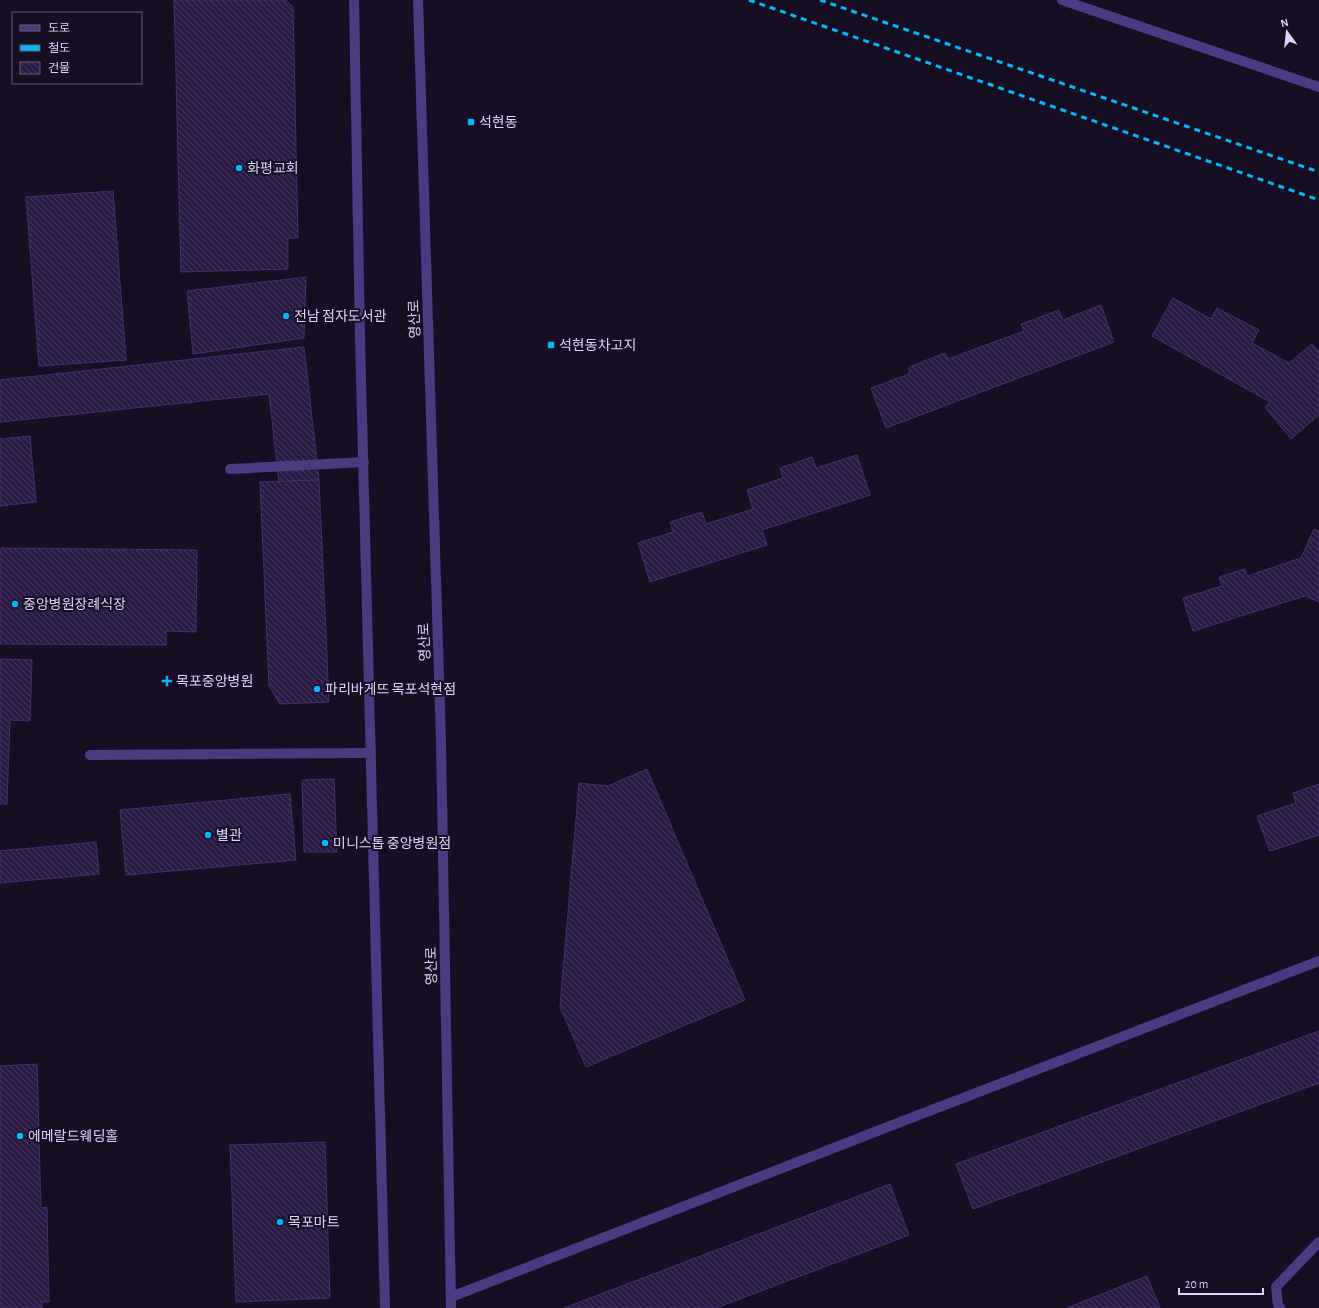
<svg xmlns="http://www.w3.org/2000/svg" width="1319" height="1308" font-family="'Alegreya Sans','Noto Sans KR',sans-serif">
	<defs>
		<pattern id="building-back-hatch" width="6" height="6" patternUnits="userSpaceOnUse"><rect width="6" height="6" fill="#2a1b45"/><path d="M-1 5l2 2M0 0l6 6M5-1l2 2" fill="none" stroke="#483b61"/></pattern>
	</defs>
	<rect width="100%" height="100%" fill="#160f24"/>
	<g fill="url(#building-back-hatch)" stroke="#462d70">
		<path d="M174,0H286L293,7L298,238H288V269L181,272Z"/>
		<path d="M113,191L126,360L39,366L26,197Z"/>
		<path d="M306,277L304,338L193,354L187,291Z"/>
		<path d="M1173,298L1211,319L1217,308L1259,330L1252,343L1289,363L1312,344L1319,352V415L1291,439L1265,407L1270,402L1152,336Z"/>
		<path d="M1101,305L1114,342L886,428L871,388L909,374V367L945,353L948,359L1024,331L1021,324L1059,310L1063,320Z"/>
		<path d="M304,347L319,480L279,482L269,394L0,422V380Z"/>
		<path d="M30,436L36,502L0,506V439Z"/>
		<path d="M857,455L870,495L762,530L767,545L650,582L638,543L673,532L670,522L702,512L706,524L753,509L747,490L783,478L780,468L812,457L816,468Z"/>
		<path d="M319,480L329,702L280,704L269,686L260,482Z"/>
		<path d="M1314,529L1319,531V602L1305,596L1193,631L1183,598L1222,586L1219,577L1245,569L1247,576L1301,558Z"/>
		<path d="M0,548L197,550L196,632L166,631V645L0,644Z"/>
		<path d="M0,659L32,660L30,721L10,720L7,804H0Z"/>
		<path d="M647,769L745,1000L586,1067L560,1007L579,783L608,786Z"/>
		<path d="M334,779L337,852H304L302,780Z"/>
		<path d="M1319,784V835L1270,851L1257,816L1296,803L1293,793Z"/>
		<path d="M290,794L296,860L126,875L120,810Z"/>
		<path d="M96,842L99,874L0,883V851Z"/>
		<path d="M1319,1031V1083L973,1209L956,1164Z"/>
		<path d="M37,1064L41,1208L47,1207L49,1302H42V1308H0V1066Z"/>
		<path d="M325,1142L330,1298L236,1302L230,1145Z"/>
		<path d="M890,1184L909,1235L716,1308H564Z"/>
		<path d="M1147,1276L1160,1308H1067Z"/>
	</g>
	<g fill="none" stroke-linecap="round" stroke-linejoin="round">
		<g stroke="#493a82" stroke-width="10">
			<path d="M354,0L360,339L385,1308"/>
			<path d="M418,0L441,741L451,1308"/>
			<path d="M1062,0L1319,87"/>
			<path d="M230,469L364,462"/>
			<path d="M90,755L371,753"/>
			<path d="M451,1297L903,1121L1319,961"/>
			<path d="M1280,1308L1278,1305L1276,1287L1319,1242"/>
		</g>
		<g stroke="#04b8f9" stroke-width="3" stroke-dasharray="6 5" stroke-linecap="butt">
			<path d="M749,0L1319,200"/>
			<path d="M820,0L1319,172"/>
		</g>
	</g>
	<g fill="#04b8f9" stroke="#160f24" stroke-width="1.5">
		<rect x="467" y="118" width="8" height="8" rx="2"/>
		<circle cx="239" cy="168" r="4"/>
		<circle cx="286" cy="316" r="4"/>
		<rect x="547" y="341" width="8" height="8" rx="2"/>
		<circle cx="15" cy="604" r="4"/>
		<path d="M165 675h4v4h4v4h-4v4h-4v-4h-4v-4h4z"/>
		<circle cx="317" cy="689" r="4"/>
		<circle cx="208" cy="835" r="4"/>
		<circle cx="325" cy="843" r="4"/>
		<circle cx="20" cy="1136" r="4"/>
		<circle cx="280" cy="1222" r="4"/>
	</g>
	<g text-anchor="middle" stroke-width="4" stroke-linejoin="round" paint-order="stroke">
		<g font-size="14" fill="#dfd2fe" stroke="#160f24" text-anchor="start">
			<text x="479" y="127">석현동</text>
			<text x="247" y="173">화평교회</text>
			<text x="294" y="321">전남 점자도서관</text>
			<text x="559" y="350">석현동차고지</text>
			<text x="23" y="609">중앙병원장례식장</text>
			<text x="176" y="686">목포중앙병원</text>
			<text x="325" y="694">파리바게뜨 목포석현점</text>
			<text x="216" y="840">별관</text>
			<text x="333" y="848">미니스톱 중앙병원점</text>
			<text x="28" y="1141">에메랄드웨딩홀</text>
			<text x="288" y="1227">목포마트</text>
		</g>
		<g font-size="14" fill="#dfd2fe" stroke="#160f24">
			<text transform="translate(414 319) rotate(-92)" y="5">영산로</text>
			<text transform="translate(424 642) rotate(-92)" y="5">영산로</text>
			<text transform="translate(431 966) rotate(-91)" y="5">영산로</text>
		</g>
	</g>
	<rect x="12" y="12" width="130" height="72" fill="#160f24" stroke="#665d7b"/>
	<rect x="20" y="25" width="20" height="6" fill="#493a82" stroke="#665d7b"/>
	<text x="48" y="32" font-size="12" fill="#dfd2fe">도로</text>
	<rect x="20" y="45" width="20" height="6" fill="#04b8f9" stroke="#665d7b"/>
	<text x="48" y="52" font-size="12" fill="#dfd2fe">철도</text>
	<rect x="20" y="62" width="20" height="12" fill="url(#building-back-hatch)" stroke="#665d7b"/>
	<text x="48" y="72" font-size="12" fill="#dfd2fe">건물</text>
	<g transform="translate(1287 32) rotate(345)" stroke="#160f24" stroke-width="3" paint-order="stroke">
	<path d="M0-3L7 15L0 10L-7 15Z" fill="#dfd2fe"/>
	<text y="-6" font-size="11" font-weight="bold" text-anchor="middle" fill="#dfd2fe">N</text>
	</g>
	<path d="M1179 1288v6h84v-6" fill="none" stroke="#dfd2fe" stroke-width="2"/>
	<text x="1185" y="1288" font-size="12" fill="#dfd2fe" stroke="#160f24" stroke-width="3" paint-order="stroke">20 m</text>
</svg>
